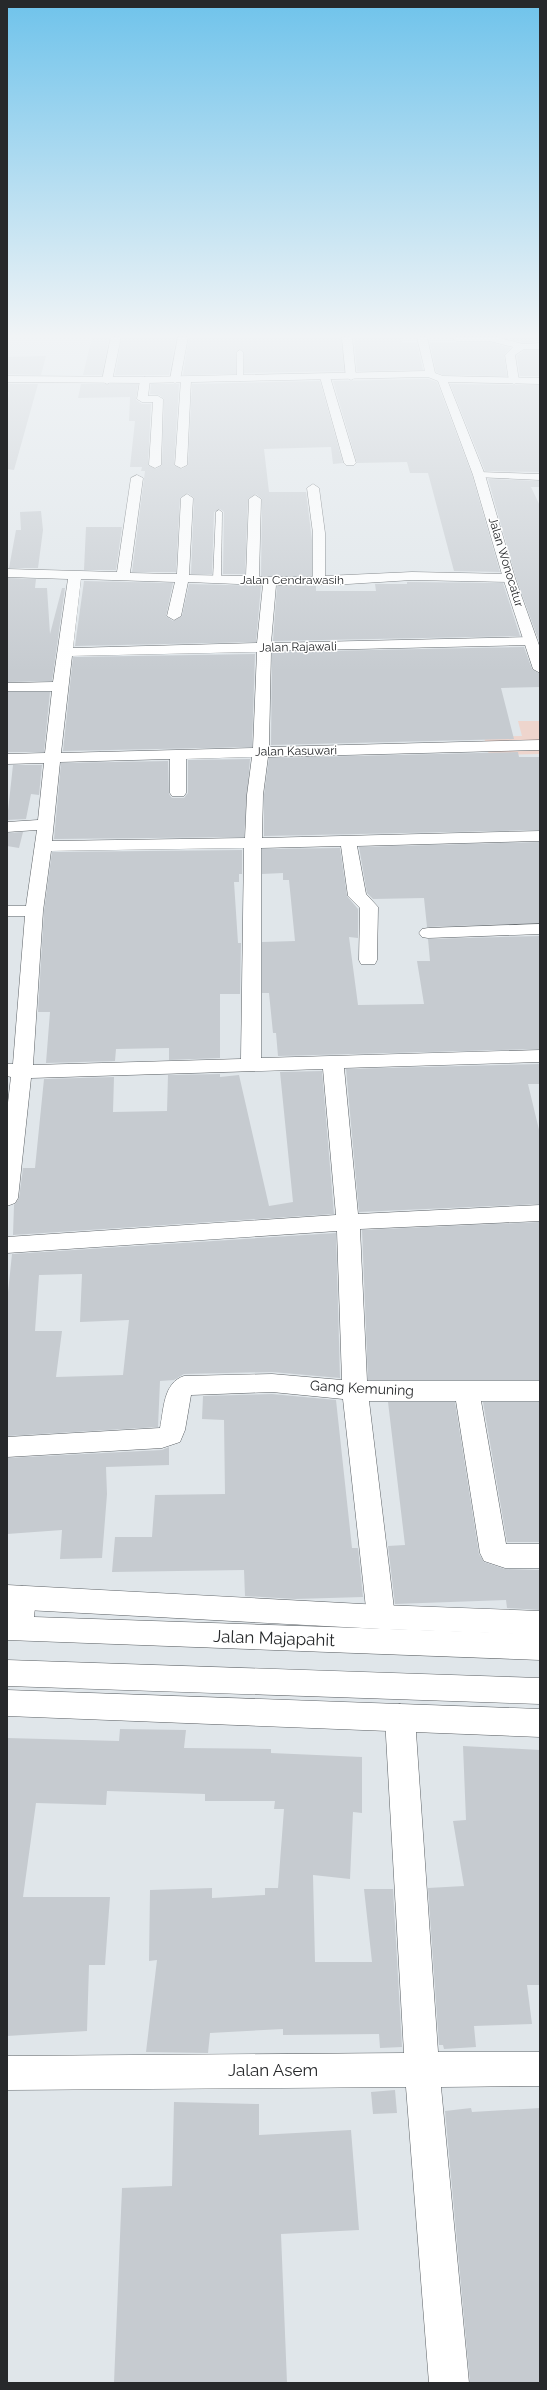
<svg xmlns="http://www.w3.org/2000/svg" width="547" height="2390" font-family="Raleway,sans-serif">
	<rect width="100%" height="100%" fill="#e0e6ea"/>
	<path fill="#eed5cd" d="M518,721H540V754L489,755L484,737L522,736Z"/>
	<g fill="#c6cbd0" fill-rule="evenodd">
		<path d="M92,337H109L102,375H83Z"/>
		<path d="M122,337H176L169,375H115Z"/>
		<path d="M189,337H341L344,371L244,373V352L239,349L236,352V374L183,375Z"/>
		<path d="M354,337L402,338L403,343H417L423,370L357,371Z"/>
		<path d="M503,337H533L534,342H523Z"/>
		<path d="M472,342H489L510,348L504,355L507,376L443,375L436,372L430,343Z"/>
		<path d="M524,350H540V376H520L517,356Z"/>
		<path d="M46,356L41,375L7,374V357Z"/>
		<path d="M428,379L437,382L472,475L500,572L454,571L428,473H410L407,462L357,463L333,381Z"/>
		<path d="M320,381L343,463L333,464L331,447L264,449L269,492H306L312,540V576H261L262,499L256,494L248,499L245,574H223L224,512L220,509L214,512L212,574H191L194,498L188,493L180,498L176,572H132L145,471H141L142,467H130L135,421H129L130,397L78,398L81,384H138L136,400L142,404H151L148,465L156,469L162,465L164,399L159,395L150,394L151,384H179L174,465L182,469L188,465L192,384Z"/>
		<path d="M7,384H38L14,470L7,469V406L9,392H7Z"/>
		<path d="M450,384L540,385V472L485,471Z"/>
		<path d="M488,479L540,481V487H531L540,506V644L516,578Z"/>
		<path d="M41,511L43,530L38,568H9L16,530H21L20,512Z"/>
		<path d="M86,527H122L116,570H84Z"/>
		<path d="M7,578L36,579L35,588H47L50,634L62,588H65L52,681L7,682Z"/>
		<path d="M84,581L173,583L166,616L173,621L182,616L189,584L261,586L256,642L75,646Z"/>
		<path d="M407,582L503,583L520,636L273,641L277,586H316V591H376L375,584H407Z"/>
		<path d="M524,647L532,669L540,674V687L501,688L514,739L271,745L272,652Z"/>
		<path d="M255,654L252,747L63,751L73,657Z"/>
		<path d="M7,692H50L44,752H7Z"/>
		<path d="M518,752L519,757H540V830L264,836V795L269,758Z"/>
		<path d="M250,759L244,837L54,839L61,763L168,761L169,794L172,798H184L188,793V760Z"/>
		<path d="M13,765H42L39,795L31,794L26,819L7,820Z"/>
		<path d="M23,832L19,848L7,846V833Z"/>
		<path d="M540,842V923L427,927L424,898L373,899L367,893L359,847Z"/>
		<path d="M340,848L347,896L358,909V938L349,937L358,1005L424,1004L417,961H430L428,939L540,936V1049L278,1056L276,1033H273L269,993H262V942L295,941L289,880H283V873L262,874V849Z"/>
		<path d="M242,850V874H239V882H234L238,943H241L240,994H220V1058L169,1060V1048L116,1049L115,1061L46,1063L50,1012H38L44,911L52,852Z"/>
		<path d="M540,1064V1084H528L540,1134V1204L359,1212L346,1069Z"/>
		<path d="M322,1071L334,1214L13,1235L14,1205L19,1198L23,1168H35L44,1079L114,1077L113,1112L167,1111L168,1075L220,1074V1077L239,1075L269,1206L293,1202L280,1072Z"/>
		<path d="M540,1222V1380H368L362,1230Z"/>
		<path d="M336,1233L340,1378L272,1372L184,1374L174,1380L160,1381L158,1427L7,1436V1302L12,1254ZM82,1274L80,1322L129,1320L123,1375L56,1377L62,1331H35L39,1275Z"/>
		<path d="M272,1394L336,1400L352,1548H358L363,1597L295,1599L245,1596L244,1570L112,1572L115,1537H152L155,1495L225,1494L224,1420L202,1419L203,1396Z"/>
		<path d="M388,1402H455L479,1554L484,1562L505,1569L540,1570V1610L507,1608L506,1600L395,1604L388,1546L405,1545Z"/>
		<path d="M483,1402H540V1542H507Z"/>
		<path d="M169,1447V1465L106,1467L107,1494L102,1558L60,1559L62,1530L7,1534V1458L162,1450Z"/>
		<path d="M120,1729L186,1730L184,1748L271,1749V1753L362,1757V1813L353,1812L350,1879L313,1875L315,1962H372L364,1889H393L402,2047L380,2048L379,2034L283,2035V2029L210,2033L208,2053L146,2052L157,1960L149,1961L150,1890L212,1888V1898L265,1895V1888H278L284,1809H274L275,1801H205V1794L107,1791L106,1805L36,1803L23,1897H110L105,1965H89L87,2031L7,2036V1738L119,1741Z"/>
		<path d="M463,1746L540,1750V1985H527L532,2024L474,2026L476,2047L444,2049L443,2045H439L428,1888L464,1886L453,1821L466,1820Z"/>
		<path d="M395,2090L397,2113L373,2114L371,2092Z"/>
		<path d="M174,2102L259,2104V2135L351,2130L359,2230L281,2234L287,2383H114L122,2188L172,2186Z"/>
		<path d="M471,2108L472,2112L540,2108V2383H470L445,2111Z"/>
	</g>
	<g fill="none" stroke-linecap="round" stroke-linejoin="round">
		<g stroke="#5d6266" stroke-width="1">
			<g id="lane">
				<path d="M240,350L243,352V379L240,381L237,379V352Z"/>
				<path d="M219,510L222,512L221,579L217,581L213,579L216,512Z"/>
			</g>
		</g>
		<g stroke="#5d6266" stroke-width="1">
			<g id="street">
				<path d="M111,337H121L112,381L107,384L102,381Z"/>
				<path d="M178,337H188L180,380L175,383L170,380Z"/>
				<path d="M342,337H352L356,377L351,380L346,377Z"/>
				<path d="M453,337H496L523,344L540,343V349H524L515,355L519,381L514,384L509,381L505,355L513,347L489,341H457L454,340Z"/>
				<path d="M325,374L330,377L356,463L354,465H346L344,463L320,377Z"/>
				<path d="M145,377L150,380L148,396H158L163,399L161,465L155,468L149,465L153,402H142L137,399L140,380Z"/>
				<path d="M186,377L191,380L187,465L181,468L175,465L181,380Z"/>
				<path d="M479,472L540,474V480L475,477L473,475L475,473Z"/>
				<path d="M137,475L143,478L130,573L177,574L181,498L187,494L193,498L189,575L246,576L249,499L255,495L261,499L259,577H313V533L307,488L313,484L319,488L325,533V576L412,572L509,574L515,578L509,582L412,580L348,584L276,585L271,643L531,637L538,641L531,645L271,651L269,747L540,740V750L268,757L263,795L262,838L540,831V841L357,846L366,894L378,907L377,960L375,964H361L359,960L360,908L348,896L341,846L261,848V1058L540,1050V1062L344,1068L358,1214L540,1205V1221L360,1229L367,1381H540V1401H481L506,1544H540V1568H505L484,1561L480,1553L456,1401H369L395,1617L391,1626L381,1629L371,1626L367,1617L343,1399L272,1392L191,1395L185,1430L180,1442L162,1448L7,1457V1437L160,1428C164,1409 163,1383 184,1376L272,1374L342,1380L337,1231L7,1253V1237L336,1215L323,1069L31,1078L18,1198L15,1203L7,1206V1111L11,1077L7,1076V1064H13L25,916H7V906H26L37,830L7,832V822L38,820L44,763L7,764V754L45,753L52,691H7V683L53,682L68,579L7,577V569L117,572L131,478ZM81,579L175,582L167,616L174,620L181,616L188,582L263,585L257,643L73,648ZM257,652L253,748L61,753L72,656ZM252,757L247,795L245,838L52,841L60,762L170,759V793L172,796H184L186,793V759ZM244,848L241,1059L33,1065L43,911L51,851Z"/>
				<path d="M540,924V934L428,938L422,937L419,933L422,929L428,928Z"/>
				<path d="M400,1704L410,1708L415,1718L438,2052H540V2086L441,2087L469,2383H429L406,2087L7,2090V2056L404,2053L385,1718L390,1708Z"/>
			</g>
		</g>
		<g stroke="#5d6266" stroke-width="1">
			<g id="secondary">
				<path d="M417,337H427L435,373L443,376L540,378V384L448,382L485,475L515,578L540,648V673L533,669L503,578L473,475L438,381L428,377L145,383L7,382V376L145,377L425,371Z"/>
				<path d="M7,1585L381,1605L540,1611V1635L381,1629L7,1609Z"/>
				<path d="M7,1690L540,1709V1737L7,1716Z"/>
			</g>
		</g>
		<g stroke="#5d6266" stroke-width="1">
			<g id="highway">
				<path d="M22,1586L32,1589L36,1598L34,1617L540,1634V1660L7,1640V1608L8,1598L12,1589Z"/>
				<path d="M7,1660L540,1678V1704L7,1686Z"/>
			</g>
		</g>
		<use href="#lane" fill="#fff" fill-rule="evenodd"/>
		<use href="#street" fill="#fff" fill-rule="evenodd"/>
		<use href="#secondary" fill="#fff" fill-rule="evenodd"/>
		<use href="#highway" fill="#fff" fill-rule="evenodd"/>
	</g>
	<linearGradient id="sky" x2="0" y2="1"><stop stop-color="#6fc3eb"/><stop offset="0.5" stop-color="#f1f4f6"/><stop offset="1" stop-color="#f1f4f6" stop-opacity="0"/></linearGradient>
	<rect width="547" height="672" fill="url(#sky)"/>
	<g text-anchor="middle" stroke-width="3" stroke-linejoin="round" paint-order="stroke">
		<g font-size="12" fill="#27292b" stroke="#fff">
			<text transform="translate(506 562) rotate(73)" y="4">Jalan Wonocatur</text>
			<text x="292" y="584">Jalan Cendrawasih</text>
			<text transform="translate(298 647) rotate(-1)" y="4">Jalan Rajawali</text>
			<text transform="translate(296 751) rotate(-1)" y="4">Jalan Kasuwari</text>
		</g>
		<g font-size="14" fill="#27292b" stroke="#fff">
			<text transform="translate(362 1388) rotate(3)" y="5">Gang Kemuning</text>
		</g>
		<g font-size="17" fill="#27292b" stroke="#fff">
			<text transform="translate(274 1638) rotate(2)" y="6">Jalan Majapahit</text>
			<text x="273" y="2076">Jalan Asem</text>
		</g>
	</g>
	<rect width="547" height="2390" fill="none" stroke="#27292b" stroke-width="16"/>
</svg>
